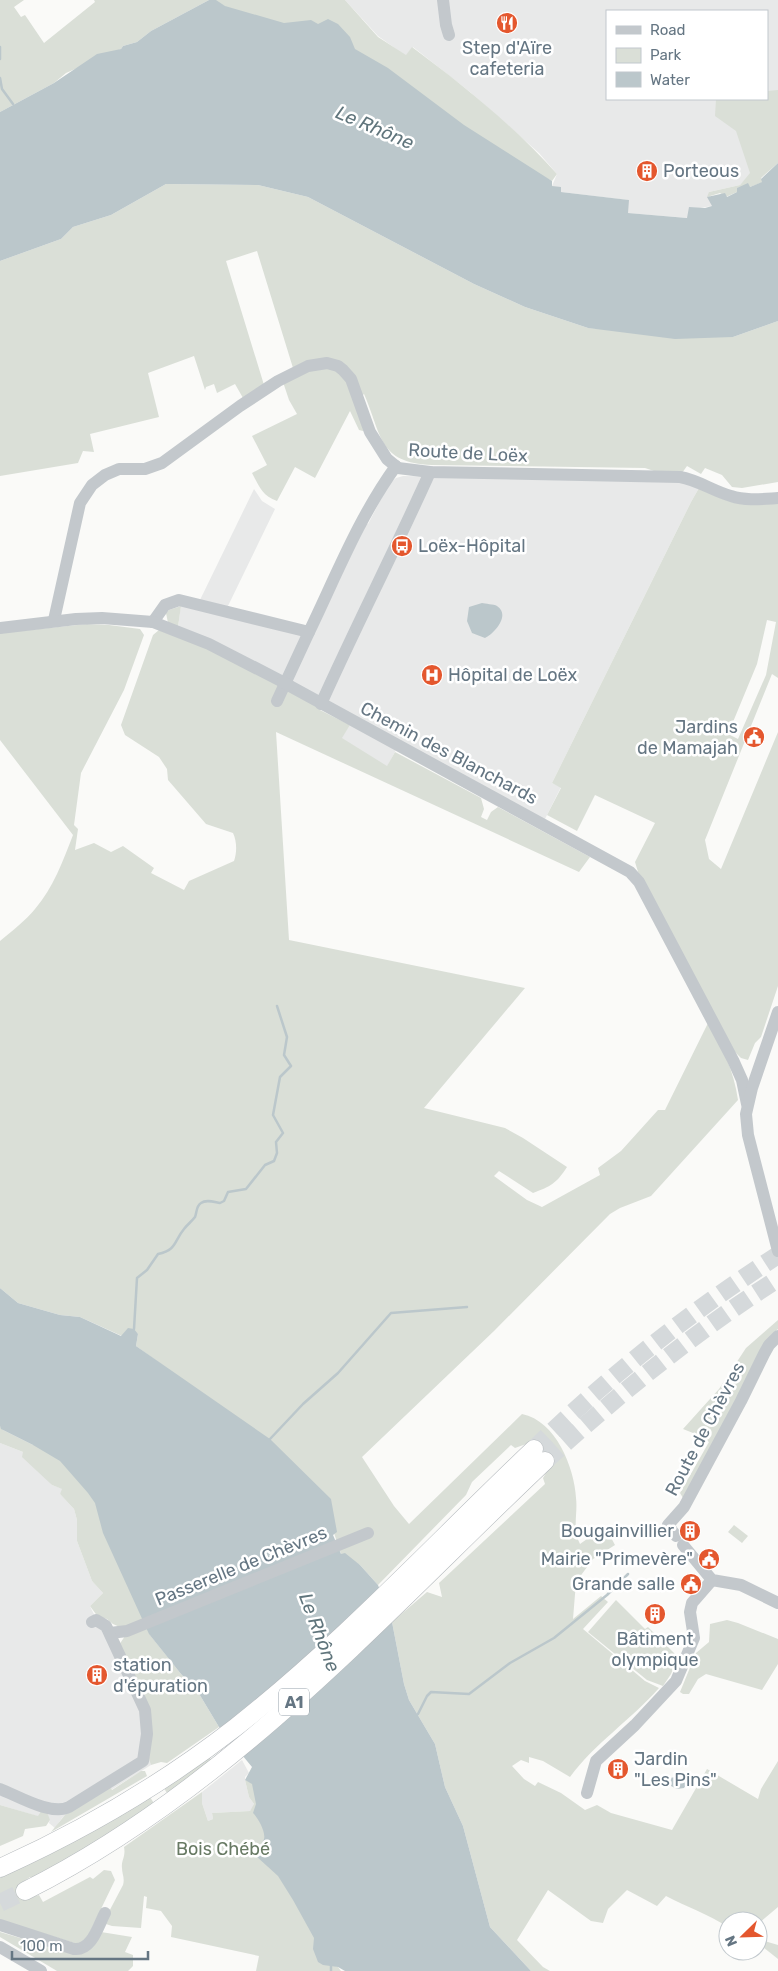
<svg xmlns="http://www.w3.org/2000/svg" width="778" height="1971" font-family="Rubik,sans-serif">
	<rect width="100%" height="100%" fill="#fafaf8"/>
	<g fill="#e8e9e9" fill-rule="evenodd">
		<path d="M345,0H778V144L740,185L709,192L712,206L700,208L688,218L627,213L628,200L561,192L552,186L557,174L539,153L470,92L413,47L406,56L378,36ZM607,11H767V99H607Z"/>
		<path d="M403,476L683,481L699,488L691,502L552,783L561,787L543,823L398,746L387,767L341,738L350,725L177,636L182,596L200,600L254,489L262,501L275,509L227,608L312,627L362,521L368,524L389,484L396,478Z"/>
		<path d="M0,1443L23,1452L52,1485L63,1489L60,1494L74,1509L77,1520V1541L92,1581L103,1593L90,1606L103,1633L140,1689L151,1765L111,1790L109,1786L72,1809L62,1818L55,1828L49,1823L50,1820L0,1805Z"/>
		<path d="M242,1760L249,1773L245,1777V1780L249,1797L254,1804L253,1807L250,1811L212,1813L213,1819L208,1821L202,1803V1792Z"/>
	</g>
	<g fill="#dadfd7" fill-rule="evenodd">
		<path d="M0,0H24L14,7L21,17L25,15L44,43L95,2L94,0H209L151,31L137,42L123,46L121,49L66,73L54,83L0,112Z"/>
		<path d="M213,0H345L378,37L406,55L412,47C463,85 514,126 557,174L552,181Z"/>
		<path d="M778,90V163L761,178L763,182L750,187L737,188V192L726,197L720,193L707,197L709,192L740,185L750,173L736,131L715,116L716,99H767V91Z"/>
		<path d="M166,184L258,185L308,197L474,284L525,307L588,328L733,337L778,321V482L742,488L732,487L722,475L705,468L701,474L687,466L682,473L657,472L645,468L432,465C378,463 382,435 364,394L362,396L363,431L359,430L350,411L315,478L295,467L277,501C262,496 259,486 252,473L267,465L252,436L297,414L289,400L283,382L293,368L257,251L226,261L264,385L243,398L235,384L217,393L214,384L206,387L205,390L194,356L148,373L159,417L90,434L94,452L83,451L78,463L0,476V261L61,239L73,227L111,215Z"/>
		<path d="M699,488C733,505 740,506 778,503V678L772,674L705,840L709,859L721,869L778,732V986L761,1037L755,1043L748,1060L741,1058L734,1051L639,875L635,862L655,823L595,795L577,831L547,815L561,788L552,783L691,502ZM767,620L776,622L766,675L738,739L728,734L757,664Z"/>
		<path d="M181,606L178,627L168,623L166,613L169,610Z"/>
		<path d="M87,624L109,625L140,629L144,635L124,690L81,773L74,825L78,829L75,850L94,843L111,852L123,846L154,868L151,873L184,890L189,881L234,861C237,853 237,841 233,833L206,824L168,780L167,769L159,757L125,735L121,725L153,635L159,630L209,649L308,701L320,710L350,725L342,738L387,766L395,752L481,798L484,809L481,817L487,820L491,812L498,807L590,857L579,872L276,732L289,940L525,988L424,1108L505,1128L523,1138L567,1167C556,1184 551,1186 533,1193L499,1171L494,1176L527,1200L542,1207L600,1175L598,1168L621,1151L658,1110H665L709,1021C722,1047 734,1071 738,1100L651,1196L620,1208L610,1214L494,1331L362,1457L394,1506L409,1524L522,1414C556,1421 574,1467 576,1498C578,1513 572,1530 580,1544L594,1534L608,1532L615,1545L593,1559L576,1582L573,1619L601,1596L608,1602L583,1629L645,1681L659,1688C632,1719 595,1743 570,1777L543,1761L529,1757V1763L521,1760L512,1766L524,1779L535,1786L538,1782L561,1793L585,1810L597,1805L611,1813L672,1830L707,1769L758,1799L761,1789L778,1761V1907L758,1924V1921H728V1927C708,1914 687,1907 666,1896L657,1906L627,1890L608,1909L603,1923L591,1921L548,1890L517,1940L543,1967L550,1971H531L490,1927L463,1826L445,1787L435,1744L409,1700L404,1684L392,1622L427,1592L442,1597L439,1583L545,1484L543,1478L549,1468L529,1443L515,1448L511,1445L472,1482L466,1495L378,1585L360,1565L341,1554L334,1533L165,1367L136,1346L138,1334L128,1329L122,1336L80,1317L60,1315L18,1303L0,1288V941C12,931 25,921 35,909C53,888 63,861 73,835L0,740V633Z"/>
		<path d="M778,1320V1329L771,1335L683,1498L680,1493L709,1442L698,1435L683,1429L719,1389L746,1348Z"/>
		<path d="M0,1426L3,1430L33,1445L37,1440L100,1493L150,1635L181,1674L198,1692L219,1727L167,1763L161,1762L151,1765L149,1759L151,1727L119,1645L127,1633L124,1629L113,1624L107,1619L98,1617L90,1606L103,1593L92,1581L77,1541V1520L74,1509L60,1494L62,1489L52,1485L22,1457L23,1452L0,1443Z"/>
		<path d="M734,1525L748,1536L742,1543L728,1532Z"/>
		<path d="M616,1600L645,1629L648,1627L678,1657L671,1674L663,1686L647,1680L588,1632Z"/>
		<path d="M727,1620L738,1623L778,1639V1664L762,1690L706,1674L698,1679L689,1694H683L680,1692L696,1653L709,1642L710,1624Z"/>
		<path d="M209,1757L212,1761L168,1795L164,1788Z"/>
		<path d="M141,1771H145L147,1776L51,1832L65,1815L109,1786L112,1790Z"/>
		<path d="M245,1780L252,1783L332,1965L338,1967L341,1971H256L259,1956L171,1937L172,1926L161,1911L146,1908L147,1897L144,1896L141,1928L112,1926L103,1923L123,1885C125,1878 122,1874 122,1868C121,1860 126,1857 124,1847L202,1792V1803L208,1821L213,1819L212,1813L250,1811L254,1804L249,1797Z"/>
		<path d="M150,1797L155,1805L121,1828L34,1878L30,1877L23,1882L26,1898L39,1895L43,1902L90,1877L93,1879L104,1870L111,1871L115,1880L85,1942L81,1945L0,1920V1878L3,1875Z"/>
		<path d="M0,1805L38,1816L42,1810L47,1812L50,1820L46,1826L25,1829L23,1836L0,1846Z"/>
		<path d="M0,1932L74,1954L101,1932L132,1937L125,1952L133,1955V1966L128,1971H57L0,1937Z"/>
		<path d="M761,1940L778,1945V1959L759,1944Z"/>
	</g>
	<g fill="#bbc7cb">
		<path d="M209,0H216L225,6L284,23L311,20L318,24L328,19L338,24L350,37L355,49L388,68L464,125L552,181V186L561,187V192L629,200L628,213L687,218L689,207L705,208L712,206L707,197L725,193L727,197L737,192V188L748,183L750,187L762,182L761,179L778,163V321L733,337L675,339L588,328L525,307L474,284L308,197L258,185L166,184L111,215L73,227L61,239L0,261V112L54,83L97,54L121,49L123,46L137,42L151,31Z"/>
		<path d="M482,603C485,604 494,604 497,606C511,615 494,634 485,638L472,633L467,621L469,607Z"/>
		<path d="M0,1288L18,1303L60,1315L80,1317L121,1336L128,1328L134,1329L138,1334L136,1346L270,1439L331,1499L337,1532L333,1535L341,1554L345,1553L360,1565L378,1585L392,1622L404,1684L409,1700L435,1744L445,1787L463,1826L490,1927L531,1971H345L338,1967L323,1965L318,1962L313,1949L314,1938L293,1900L278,1876L256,1856L255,1852C257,1848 263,1843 264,1839C266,1832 258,1818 253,1813L256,1804L252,1784L245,1780L252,1767L219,1727L198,1692L181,1674L149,1634L103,1533L95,1503L88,1493L60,1461L33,1445L1,1429L0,1426Z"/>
		<path d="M680,1776L685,1778L687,1783L684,1788L677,1789L669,1785L670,1778Z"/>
	</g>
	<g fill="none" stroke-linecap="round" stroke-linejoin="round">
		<g stroke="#bbc7cb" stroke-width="2.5">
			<path d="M0,47V59"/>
			<path d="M0,78L2,89L13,104"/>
			<path d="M134,1329L137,1278L147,1270L158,1254C177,1250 174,1241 184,1229C187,1225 192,1221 195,1217C197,1212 196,1206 201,1203C206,1199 214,1202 220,1203L224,1201L228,1192L246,1189L265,1165L274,1161L277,1153L276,1142L283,1133L273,1115L280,1077L291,1066L284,1055L287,1037L277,1006"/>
			<path d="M270,1439L303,1404L338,1373L391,1313L467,1307"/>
			<path d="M418,1714L427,1696L431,1692L469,1694L510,1663L554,1638L607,1595L628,1574"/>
			<path d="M331,1965V1971"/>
		</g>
		<g stroke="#d5d9db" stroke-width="18" stroke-dasharray="18 9" stroke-linecap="butt">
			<path d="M534,1449C609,1376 690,1312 778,1255"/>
			<path d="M545,1461C618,1395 694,1332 778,1279"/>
			<path d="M0,1903L25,1891"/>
		</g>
		<g stroke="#b4b9bd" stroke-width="19">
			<g id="highway">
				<path d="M0,1868C84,1830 164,1783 236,1727C343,1643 436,1542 534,1449"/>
				<path d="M25,1891C229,1789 381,1616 545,1461"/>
			</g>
		</g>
		<g stroke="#c3c8cc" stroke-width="12">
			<path d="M443,0L446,25L449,35"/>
			<path d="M54,620L80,503L92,485L105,475L119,469H145L162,463L240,406L278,381L308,366L327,363L338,366L343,370L351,379L370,432L387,459L398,468L430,472L680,477C698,480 713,491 731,496C746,501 762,499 778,498"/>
			<path d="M153,622L165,605L179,600L309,632C336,576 359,517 396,466"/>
			<path d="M0,628L76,619L102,618L153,622L209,644L283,682"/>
			<path d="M288,685L630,872L639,882L733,1060L742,1080L747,1104"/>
			<path d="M277,701L309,632"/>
			<path d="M321,704C356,626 395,550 430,472"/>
			<path d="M778,1012L752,1088L746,1114L748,1135L778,1251"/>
			<path d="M676,1536L668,1525L684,1507L741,1401L764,1354L769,1345L778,1336"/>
			<path d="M683,1545L712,1580L741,1585L778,1603"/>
			<path d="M110,1633L127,1631L368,1533"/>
			<path d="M0,1789C18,1796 51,1816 69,1807L143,1761L147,1734L145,1710L106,1626L96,1620L92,1622"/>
			<path d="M587,1793L596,1761L635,1725L676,1681L694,1638L690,1612L692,1603L712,1580"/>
			<path d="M0,1925L74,1949C92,1951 98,1926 105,1913"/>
			<path d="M0,1947L41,1971"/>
		</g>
		<use href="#highway" stroke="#fff" stroke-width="18"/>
		<path stroke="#c3c8cc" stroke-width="12" d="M283,682L288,685"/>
	</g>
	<defs>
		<g id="restaurant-disc" transform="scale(1.125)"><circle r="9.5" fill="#e4572e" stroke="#fff"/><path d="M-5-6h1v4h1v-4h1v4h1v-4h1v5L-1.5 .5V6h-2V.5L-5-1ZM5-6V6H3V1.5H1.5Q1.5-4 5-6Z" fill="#fff"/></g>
		<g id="building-disc" transform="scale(1.125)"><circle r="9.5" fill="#e4572e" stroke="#fff"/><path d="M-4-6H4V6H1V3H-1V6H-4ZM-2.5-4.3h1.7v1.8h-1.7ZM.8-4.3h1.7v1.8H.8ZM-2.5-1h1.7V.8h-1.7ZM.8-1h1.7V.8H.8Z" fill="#fff"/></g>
		<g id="bus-disc" transform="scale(1.125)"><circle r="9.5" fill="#e4572e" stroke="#fff"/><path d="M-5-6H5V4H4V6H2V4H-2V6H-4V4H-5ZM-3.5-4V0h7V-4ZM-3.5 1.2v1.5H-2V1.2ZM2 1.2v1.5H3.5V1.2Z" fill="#fff"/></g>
		<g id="hospital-disc" transform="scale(1.125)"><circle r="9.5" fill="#e4572e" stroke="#fff"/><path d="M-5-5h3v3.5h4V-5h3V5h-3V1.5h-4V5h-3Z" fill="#fff"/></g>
		<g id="civic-disc" transform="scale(1.125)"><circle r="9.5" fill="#e4572e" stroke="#fff"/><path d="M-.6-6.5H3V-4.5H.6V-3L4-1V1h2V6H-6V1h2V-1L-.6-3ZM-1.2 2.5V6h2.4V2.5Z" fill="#fff"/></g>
	</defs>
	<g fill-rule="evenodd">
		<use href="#restaurant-disc" x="507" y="23"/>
		<use href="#building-disc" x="647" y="171"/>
		<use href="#bus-disc" x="402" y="546"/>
		<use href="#hospital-disc" x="432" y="675"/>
		<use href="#civic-disc" x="754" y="737"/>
		<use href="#building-disc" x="690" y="1531"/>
		<use href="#civic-disc" x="709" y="1559"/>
		<use href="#civic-disc" x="691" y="1584"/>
		<use href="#building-disc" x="655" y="1614"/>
		<use href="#building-disc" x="97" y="1675"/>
		<use href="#building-disc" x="618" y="1769"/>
	</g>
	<g text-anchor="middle" stroke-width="5" stroke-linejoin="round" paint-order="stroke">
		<rect fill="#fff" stroke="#939fa8" stroke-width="1" x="279" y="1688.5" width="30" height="27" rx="4"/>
		<g font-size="16" font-weight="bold" fill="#657683">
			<text x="294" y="1708">A1</text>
		</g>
		<g font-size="18" fill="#657683" stroke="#fff" text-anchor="start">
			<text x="507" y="54" text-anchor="middle">Step d'Aïre<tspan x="507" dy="21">cafeteria</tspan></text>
			<text x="663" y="177">Porteous</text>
			<text x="418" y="552">Loëx-Hôpital</text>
			<text x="448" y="681">Hôpital de Loëx</text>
			<text x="738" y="733" text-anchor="end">Jardins<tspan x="738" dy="21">de Mamajah</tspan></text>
			<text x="674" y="1537" text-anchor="end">Bougainvillier</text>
			<text x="693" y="1565" text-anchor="end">Mairie "Primevère"</text>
			<text x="675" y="1590" text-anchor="end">Grande salle</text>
			<text x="655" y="1645" text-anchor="middle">Bâtiment<tspan x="655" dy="21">olympique</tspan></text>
			<text x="113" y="1671">station<tspan x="113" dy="21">d'épuration</tspan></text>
			<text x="634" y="1765">Jardin<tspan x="634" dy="21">"Les Pins"</tspan></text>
		</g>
		<g font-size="18" fill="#657683" stroke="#fff">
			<text transform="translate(468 453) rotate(3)" y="6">Route de Loëx</text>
			<text transform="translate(449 753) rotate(28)" y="6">Chemin des Blanchards</text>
			<text transform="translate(705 1429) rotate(-62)" y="6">Route de Chèvres</text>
			<text transform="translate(241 1566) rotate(-22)" y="6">Passerelle de Chèvres</text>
		</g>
		<g font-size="18" fill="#687a64" stroke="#fff">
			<text x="223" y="1855">Bois Chébé</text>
		</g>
		<g font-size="19" font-style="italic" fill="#60757c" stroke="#fff">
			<text transform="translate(375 127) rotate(23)" y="7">Le Rhône</text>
			<text transform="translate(320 1632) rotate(69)" y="7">Le Rhône</text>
		</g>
	</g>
	<rect x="606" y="10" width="162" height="90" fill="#ffffff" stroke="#c1c8cd"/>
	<rect x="616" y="26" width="25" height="8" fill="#c3c8cc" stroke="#c1c8cd"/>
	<text x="650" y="35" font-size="15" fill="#657683">Road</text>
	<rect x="616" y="48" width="25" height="15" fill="#dadfd7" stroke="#c1c8cd"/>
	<text x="650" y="60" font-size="15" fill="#657683">Park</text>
	<rect x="616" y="72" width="25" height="15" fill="#bbc7cb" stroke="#c1c8cd"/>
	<text x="650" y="85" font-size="15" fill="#657683">Water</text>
	<g transform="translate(743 1936) rotate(247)"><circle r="24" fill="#ffffff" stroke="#c1c8cd"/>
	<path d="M0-4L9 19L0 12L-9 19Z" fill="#e4572e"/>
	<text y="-8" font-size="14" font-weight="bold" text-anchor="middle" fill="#657683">N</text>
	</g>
	<path d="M12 1951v8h136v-8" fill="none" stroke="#657683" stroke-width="2.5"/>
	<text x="20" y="1951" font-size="15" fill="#657683" stroke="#ffffff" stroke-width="4" paint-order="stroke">100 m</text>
</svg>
